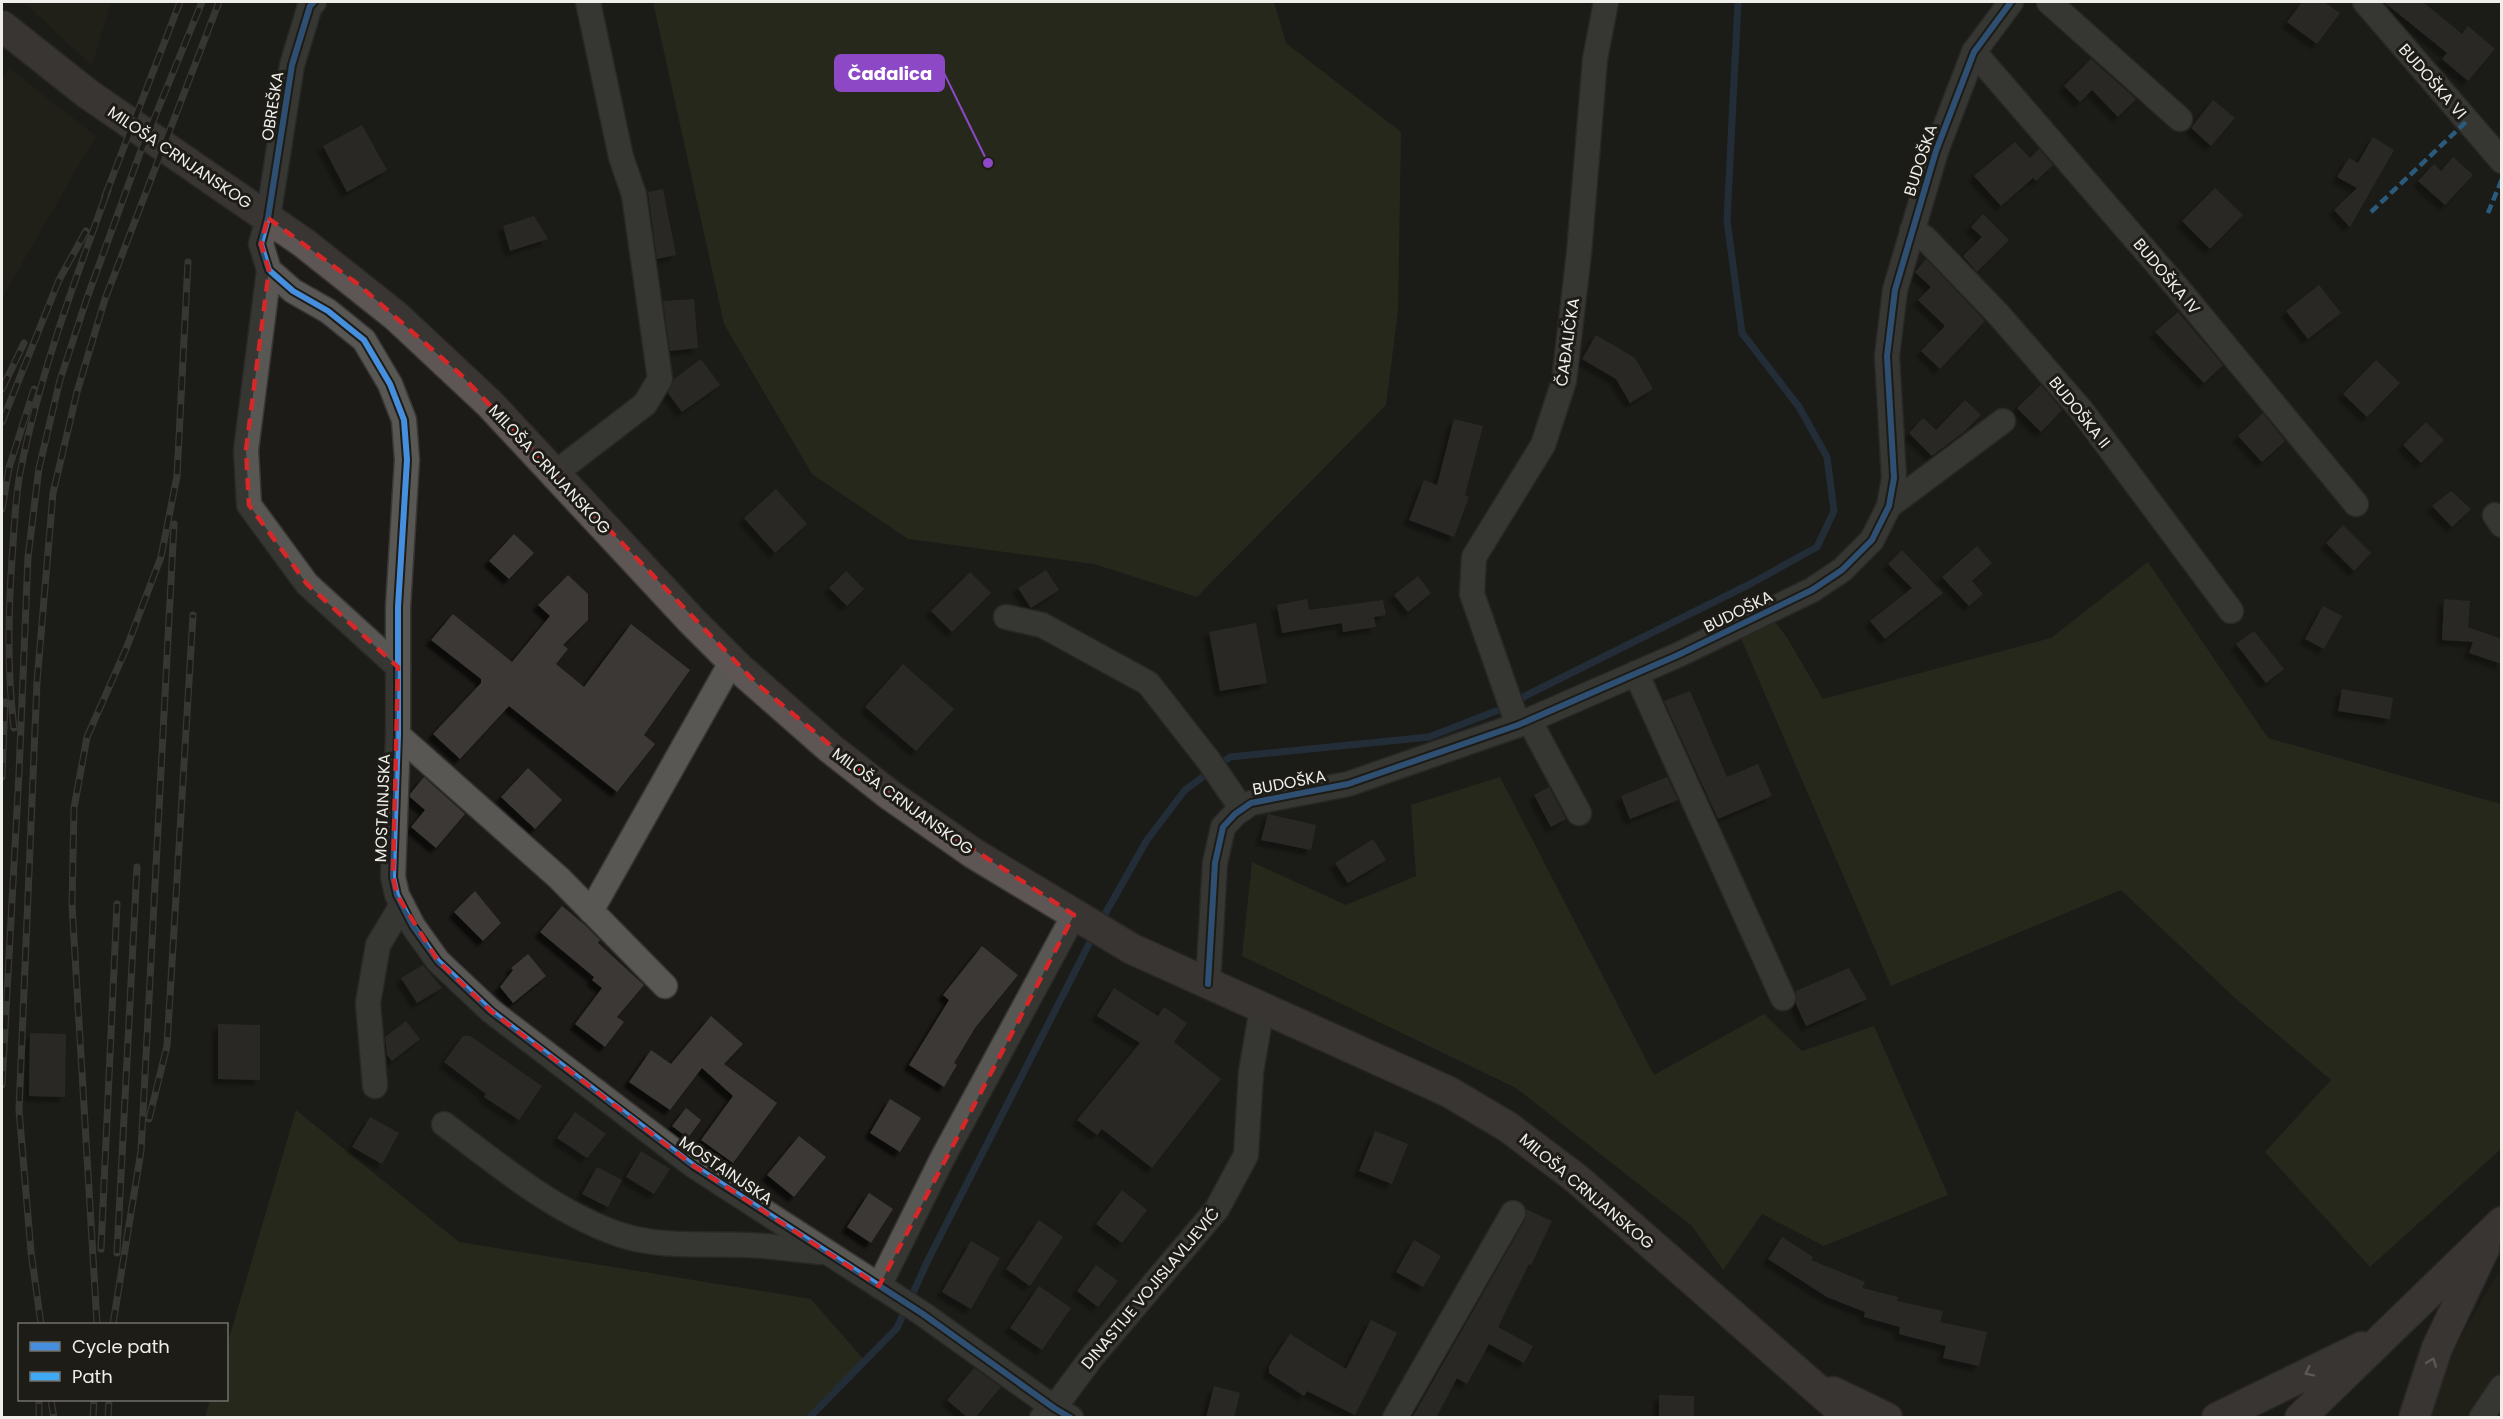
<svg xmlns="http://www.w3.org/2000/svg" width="2503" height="1419" font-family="Poppins,sans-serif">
	<defs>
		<filter id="shadow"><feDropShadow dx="-5.5" dy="5.5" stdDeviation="1.5" flood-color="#0009"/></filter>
	</defs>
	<rect width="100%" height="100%" fill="#1c1b18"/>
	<g fill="#272519">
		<path d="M24,2H111L92,66Z"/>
		<path d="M9,68L96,136L2,298V79Z"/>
		<path d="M2501,1268V1417L2431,1418L2452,1353Z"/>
	</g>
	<g fill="#333822">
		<path d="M653,2H1274L1286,43L1401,132L1398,311L1386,405L1197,597L1094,564L908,539L812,474L724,324Z"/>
		<path d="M2148,562L2268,738L2501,804V1149L2370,1267L2265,1152L2331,1080L2236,999L2121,890L1891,986L1736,627L1767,612L1786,636L1823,699L2051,638Z"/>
		<path d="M1500,777L1654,1075L1764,1014L1802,1051L1874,1026L1948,1195L1824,1246L1762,1214L1723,1270L1692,1226L1516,1088L1242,956L1252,862L1346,905L1416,876L1411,805Z"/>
		<path d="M296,1110L459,1242L811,1299L865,1361L809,1417H205L210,1400H226L227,1345Z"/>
	</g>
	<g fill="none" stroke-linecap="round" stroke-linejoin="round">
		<g stroke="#2a4460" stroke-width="7">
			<path d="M1517,700L1752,583L1817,547L1834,511L1827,457L1799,407L1742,333L1727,220L1738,2"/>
			<path d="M1101,921L1147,840L1185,790L1230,757L1429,737L1496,711"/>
			<path d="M809,1418L897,1328L928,1260L1093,936"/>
		</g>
	</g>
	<g fill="#3a3836" filter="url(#shadow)">
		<path d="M2302,2H2324L2340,13L2317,44L2287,22Z"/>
		<path d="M2384,2H2423L2462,34L2468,26L2495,49L2468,81L2442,59L2447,53Z"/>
		<path d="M2091,59L2136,99L2118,117L2092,90L2080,102L2064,86Z"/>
		<path d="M2213,100L2235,118L2211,146L2191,128Z"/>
		<path d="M362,125L387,170L347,192L323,146Z"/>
		<path d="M2373,137L2394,150L2350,227L2334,210L2357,188L2337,177L2349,158L2358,163Z"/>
		<path d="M2015,142L2030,158L2039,149L2053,165L2036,181L2033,178L2001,206L1974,176Z"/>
		<path d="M2453,157L2473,175L2445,205L2418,181L2434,164L2441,171Z"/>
		<path d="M2215,188L2243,215L2210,249L2182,221Z"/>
		<path d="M663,189L676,255L657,259L648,192Z"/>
		<path d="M1983,214L2009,240L1977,272L1963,256L1982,237L1971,227Z"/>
		<path d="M534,216L548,239L510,251L503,226Z"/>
		<path d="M1926,259L1985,321L1940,369L1921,351L1945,326L1918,300L1931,287L1915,272Z"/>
		<path d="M2319,285L2341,313L2308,339L2286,311Z"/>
		<path d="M694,299L698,348L670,351L663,301Z"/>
		<path d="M2178,312L2223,365L2204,383L2155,332Z"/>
		<path d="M1596,335L1635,358L1653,389L1630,403L1616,379L1582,359Z"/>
		<path d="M701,359L720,385L682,412L668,393L674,379Z"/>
		<path d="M2376,360L2400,383L2367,417L2343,394Z"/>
		<path d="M2041,385L2062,410L2041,432L2017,408Z"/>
		<path d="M1965,400L1981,415L1964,432L1932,456L1909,433L1923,418L1936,430Z"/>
		<path d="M2263,413L2285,441L2262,462L2238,436Z"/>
		<path d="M1454,419L1483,426L1465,495L1469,497L1454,537L1409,520L1424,480L1437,485Z"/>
		<path d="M2426,422L2444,440L2421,463L2403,445Z"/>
		<path d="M776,489L807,524L775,553L744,518Z"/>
		<path d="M2451,491L2471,509L2452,527L2432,506Z"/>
		<path d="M2343,525L2371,553L2354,571L2326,543Z"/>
		<path d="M514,534L534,553L509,579L489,561Z"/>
		<path d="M1977,546L1992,563L1972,581L1983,594L1969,606L1942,577Z"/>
		<path d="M1902,550L1943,593L1885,639L1870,621L1912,588L1888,564Z"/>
		<path d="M1046,570L1059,590L1031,608L1018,588Z"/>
		<path d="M846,571L864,589L847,606L829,588Z"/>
		<path d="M970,572L991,593L952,632L931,611Z"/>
		<path d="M568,575L588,594V620L563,645L568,649L556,664L584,687L631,624L690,670L644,735L655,744L617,792L509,706L460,759L433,734L481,683V679L431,640L453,614L512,662L550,616L538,605Z"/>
		<path d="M1418,576L1431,593L1408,612L1394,595Z"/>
		<path d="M1307,599L1309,610L1383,600L1386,615L1374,617L1376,627L1343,632L1342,623L1282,633L1277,605Z"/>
		<path d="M2444,599L2470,601L2468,627L2502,639V664L2469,653L2473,642L2442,640Z"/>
		<path d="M2323,606L2342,616L2324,649L2305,639Z"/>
		<path d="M1256,623L1267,683L1220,691L1209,632Z"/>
		<path d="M2254,631L2284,669L2266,683L2236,644Z"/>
		<path d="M903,664L954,709L916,751L865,707Z"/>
		<path d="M2342,689L2393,698L2390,719L2338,711Z"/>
		<path d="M1690,691L1727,777L1758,764L1772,796L1718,819L1664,701Z"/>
		<path d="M528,768L562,800L535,829L501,797Z"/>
		<path d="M424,777L465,814L436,848L411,827L425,810L410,797V794Z"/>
		<path d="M1667,777L1678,800L1630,819L1621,796Z"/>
		<path d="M1549,787L1566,819L1551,827L1534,795Z"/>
		<path d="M1268,814L1316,825L1311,850L1261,840Z"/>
		<path d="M1373,839L1386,860L1348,883L1335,863Z"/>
		<path d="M475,891L501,923L483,941L454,912Z"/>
		<path d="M562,906L585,925L600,940L598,943L644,985L617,1017L624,1022L605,1047L575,1024L602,988L592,980L594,977L540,932Z"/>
		<path d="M982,946L1018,975L975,1028L954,1063L957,1065L944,1087L909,1065L949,1000L943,995Z"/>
		<path d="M528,954L546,976L513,1003L500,987L513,970L511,968Z"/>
		<path d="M423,965L442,988L417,1003L401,978Z"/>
		<path d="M1849,968L1867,999L1806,1026L1796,1004V991Z"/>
		<path d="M1114,988L1158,1016L1164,1007L1187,1023L1174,1042L1221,1079L1152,1168L1102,1129L1097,1135L1077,1120L1140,1043L1097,1016Z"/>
		<path d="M711,1016L743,1044L724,1064L777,1103L733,1163L701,1140L733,1096L702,1068L670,1110L629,1082L651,1050L671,1064Z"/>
		<path d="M406,1021L420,1039L392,1061L387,1055L385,1037Z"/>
		<path d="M218,1024L260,1025V1080L218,1079Z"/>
		<path d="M30,1033L66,1034L65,1097L29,1096Z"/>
		<path d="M463,1036H470L542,1086L519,1120L484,1097L486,1094L444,1062Z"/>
		<path d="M890,1099L921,1118L900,1152L870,1133Z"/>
		<path d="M686,1108L701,1120L688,1138L672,1126Z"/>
		<path d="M575,1112L606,1134L587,1158L557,1138Z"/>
		<path d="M370,1117L399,1133L382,1164L352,1147Z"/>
		<path d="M1375,1131L1408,1144L1392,1184L1359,1171Z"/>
		<path d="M799,1136L826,1157L794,1197L767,1175Z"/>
		<path d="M641,1151L670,1169L654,1194L626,1177Z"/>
		<path d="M597,1167L622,1180L608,1207L582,1194Z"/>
		<path d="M1122,1190L1147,1210L1122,1243L1096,1224Z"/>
		<path d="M869,1193L893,1209L871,1243L847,1227Z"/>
		<path d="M1526,1209L1552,1221L1531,1265L1529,1264L1498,1327L1533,1346L1524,1363L1489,1344L1467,1384L1457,1378L1436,1418H1412L1525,1220Z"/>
		<path d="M1039,1220L1063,1237L1030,1286L1006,1269Z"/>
		<path d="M1782,1237L1813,1257L1811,1260L1865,1282L1862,1288L1898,1297L1897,1301L1943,1311L1940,1322L1987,1332L1979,1366L1943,1358L1946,1346L1899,1334L1900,1327L1864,1317L1865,1312L1827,1297L1768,1259Z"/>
		<path d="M1414,1240L1441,1256L1423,1287L1396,1272Z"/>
		<path d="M971,1241L1000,1258L971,1309L942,1292Z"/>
		<path d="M1096,1265L1118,1281L1098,1307L1077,1291Z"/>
		<path d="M1039,1286L1071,1308L1042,1350L1010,1328Z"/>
		<path d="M1371,1320L1397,1333L1355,1415L1307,1391L1304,1396L1269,1373V1366L1290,1334L1346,1369Z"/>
		<path d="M974,1368L1001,1387L975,1418H968L947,1400Z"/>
		<path d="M1214,1386L1240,1393L1234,1418H1206Z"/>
		<path d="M1659,1395L1694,1396V1418H1659Z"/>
	</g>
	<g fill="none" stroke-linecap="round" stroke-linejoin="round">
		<g stroke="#383736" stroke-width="27">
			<g id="minor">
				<path d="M314,2L310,6L292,65L268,218L261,244L269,270L293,291L328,311L364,340L390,384L404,420L407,460L398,607V735L393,877L397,895L413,926L438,961L491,1011L694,1166L923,1314L1054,1408L1071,1418"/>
				<path d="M2049,2L2180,119"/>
				<path d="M2365,2L2502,161"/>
				<path d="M1974,52L2176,286L2356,504"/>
				<path d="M1912,230L1925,238L1999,315L2082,411L2231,611"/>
				<path d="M269,270L246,450L249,505L307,584L398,667"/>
				<path d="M554,474L645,404L660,379L634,195L621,157L588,2"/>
				<path d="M1889,506L2003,421"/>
				<path d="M2495,515L2502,525"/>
				<path d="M1006,617L1042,625L1148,683L1209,761L1242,809"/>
				<path d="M1636,673L1783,998"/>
				<path d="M1529,720L1579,813"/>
				<path d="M1518,725L1472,594L1474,557L1543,445L1564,381L1579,253L1595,59L1606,2"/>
				<path d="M398,735L559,878L665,986"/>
				<path d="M591,911L732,661"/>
				<path d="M1208,984L1215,863L1223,827L1235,814L1251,803L1348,784L1518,725L1678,655L1812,590L1842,570L1872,540L1889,506L1894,478L1887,356L1895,290L1936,151L1974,52L2011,2"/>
				<path d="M375,1086L368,1003L378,945L402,905"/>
				<path d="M444,1124C499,1165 555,1213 621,1235C661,1248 707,1243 748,1245C773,1246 797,1250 821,1252"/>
				<path d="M879,1286L942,1159L1074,915"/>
				<path d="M1042,1418L1054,1408L1092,1357L1217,1209L1246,1155L1251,1072L1262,1008"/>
				<path d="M1395,1418L1513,1213"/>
				<path d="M2481,1418L2502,1387"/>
			</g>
		</g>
		<g stroke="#383736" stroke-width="33">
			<g id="major">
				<path d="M2,26L88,94L304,243L396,316L490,404L692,621L740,669L830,748L890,795L973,853L1132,949L1403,1071L1449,1092L1508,1127L1577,1179L1850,1418"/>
				<path d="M1833,1392L1887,1418"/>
				<path d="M2217,1418L2362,1347"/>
				<path d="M2300,1418L2502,1222"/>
				<path d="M2414,1418L2437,1348L2484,1249"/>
			</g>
		</g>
		<use href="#minor" stroke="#585754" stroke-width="24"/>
		<use href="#major" stroke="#5d5654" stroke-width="30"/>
		<g stroke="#585856" stroke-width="7">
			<g id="rail">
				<path d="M105,196L180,2"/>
				<path d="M2,389L24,343"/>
				<path d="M2,422L59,280L86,231"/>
				<path d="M2,509L9,468L34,389"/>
				<path d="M14,728C7,672 8,616 12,559C14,531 15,501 20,473C39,377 74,282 108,190"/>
				<path d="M2,777L5,702"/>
				<path d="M2,1085L19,773L28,557L39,468L60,380L87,298L140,153L202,2"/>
				<path d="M149,1119L167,1046L193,615"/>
				<path d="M101,1249L117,904"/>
				<path d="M117,1253L137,867"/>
				<path d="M41,1324L31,1252L19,1110L37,682L53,493L77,392L105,299L219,2"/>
				<path d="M97,1324L72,905L74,808L87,737L126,649L161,557L177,476L188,262"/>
				<path d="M113,1324L141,1151L174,524"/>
				<path d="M51,1400L54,1418"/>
				<path d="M39,1418V1400"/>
				<path d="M93,1418L94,1400"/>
				<path d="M108,1418L109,1400"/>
			</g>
		</g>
		<use href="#rail" stroke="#1e1c16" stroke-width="4.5" stroke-dasharray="14" stroke-linecap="butt"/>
		<g stroke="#3fa9f5" stroke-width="4.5" stroke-dasharray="9 4.5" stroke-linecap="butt">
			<path d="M2371,212L2467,121"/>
			<path d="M2488,213L2502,179"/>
		</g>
		<g stroke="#1e1c16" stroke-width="10">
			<g id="cycleway">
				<path d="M314,2L310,6L292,65L268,218L261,244L269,270L293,291L328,311L364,340L390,384L404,420L407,460L398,607V735L393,877L397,895L413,926L438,961L491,1011L694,1166L923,1314L1054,1408L1071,1418"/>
				<path d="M1208,984L1215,863L1223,827L1235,814L1251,803L1348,784L1518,725L1678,655L1812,590L1842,570L1872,540L1889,506L1894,478L1887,356L1895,290L1936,151L1974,52L2011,2"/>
			</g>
		</g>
		<use href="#cycleway" stroke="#468fdf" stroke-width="6"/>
	</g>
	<defs><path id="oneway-chevron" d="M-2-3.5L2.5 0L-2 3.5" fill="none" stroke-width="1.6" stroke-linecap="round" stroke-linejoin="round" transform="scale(1.5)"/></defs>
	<g stroke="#a6a29f">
		<use href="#oneway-chevron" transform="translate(2432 1362) rotate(-70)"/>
		<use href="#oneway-chevron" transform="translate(2309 1372) rotate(153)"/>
	</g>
	<path d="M0 0H2503V1419H0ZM268,218L359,285L461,375L757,684L890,795L1074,915L879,1286L694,1166L491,1011L438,961L397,895L393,877L398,667L307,584L249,505L246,450L269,270L261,244Z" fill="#1c1b18" fill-opacity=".55" fill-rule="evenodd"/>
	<path fill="none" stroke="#d62828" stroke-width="4.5" stroke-dasharray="12 8" stroke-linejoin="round" d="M268,218L359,285L461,375L757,684L890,795L1074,915L879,1286L694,1166L491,1011L438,961L397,895L393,877L398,667L307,584L249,505L246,450L269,270L261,244Z"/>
	<g text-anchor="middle" stroke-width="6" stroke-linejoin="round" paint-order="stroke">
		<g font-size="16" fill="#f0eeea" stroke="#1e1c16">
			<text transform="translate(2433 81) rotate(49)" y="6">BUDOŠKA VI</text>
			<text transform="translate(272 106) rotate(-81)" y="6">OBREŠKA</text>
			<text transform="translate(180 157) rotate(34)" y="6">MILOŠA CRNJANSKOG</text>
			<text transform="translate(1920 160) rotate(-72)" y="6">BUDOŠKA</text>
			<text transform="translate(2167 276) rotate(50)" y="6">BUDOŠKA IV</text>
			<text transform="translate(1567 342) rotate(-82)" y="6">ČAĐALIČKA</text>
			<text transform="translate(2080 412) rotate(51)" y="6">BUDOŠKA II</text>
			<text transform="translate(550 469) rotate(47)" y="6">MILOŠA CRNJANSKOG</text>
			<text transform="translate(1738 611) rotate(-26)" y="6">BUDOŠKA</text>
			<text transform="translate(1289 782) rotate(-11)" y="6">BUDOŠKA</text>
			<text transform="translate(903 801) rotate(36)" y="6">MILOŠA CRNJANSKOG</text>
			<text transform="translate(382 808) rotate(-88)" y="6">MOSTAINJSKA</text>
			<text transform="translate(726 1170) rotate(34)" y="6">MOSTAINJSKA</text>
			<text transform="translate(1587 1191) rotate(40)" y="6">MILOŠA CRNJANSKOG</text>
			<text transform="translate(1150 1288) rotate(-50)" y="6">DINASTIJE VOJISLAVLJEVIĆ</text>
		</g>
	</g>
	<path fill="none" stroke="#8d49c5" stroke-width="2" d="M988 163L944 73"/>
	<circle fill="#8d49c5" stroke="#1e1c16" stroke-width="2" cx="988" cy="163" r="6"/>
	<rect fill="#8d49c5" stroke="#8d49c5" stroke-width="2" x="835" y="55" width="109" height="36" rx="6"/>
	<g font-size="18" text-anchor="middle" font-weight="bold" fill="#fff">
		<text x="890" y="80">Čađalica</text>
	</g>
	<rect width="2503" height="1419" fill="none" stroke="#f0eeea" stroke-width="6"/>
	<rect x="18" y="1323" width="210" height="78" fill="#1e1c16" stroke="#72706b" stroke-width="1.5"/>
	<rect x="30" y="1342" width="30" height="9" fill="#468fdf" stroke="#72706b" stroke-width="1.5"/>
	<text x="72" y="1353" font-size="18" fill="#f0eeea">Cycle path</text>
	<rect x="30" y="1372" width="30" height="9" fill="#3fa9f5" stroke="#72706b" stroke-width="1.5"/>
	<text x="72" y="1383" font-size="18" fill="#f0eeea">Path</text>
</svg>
